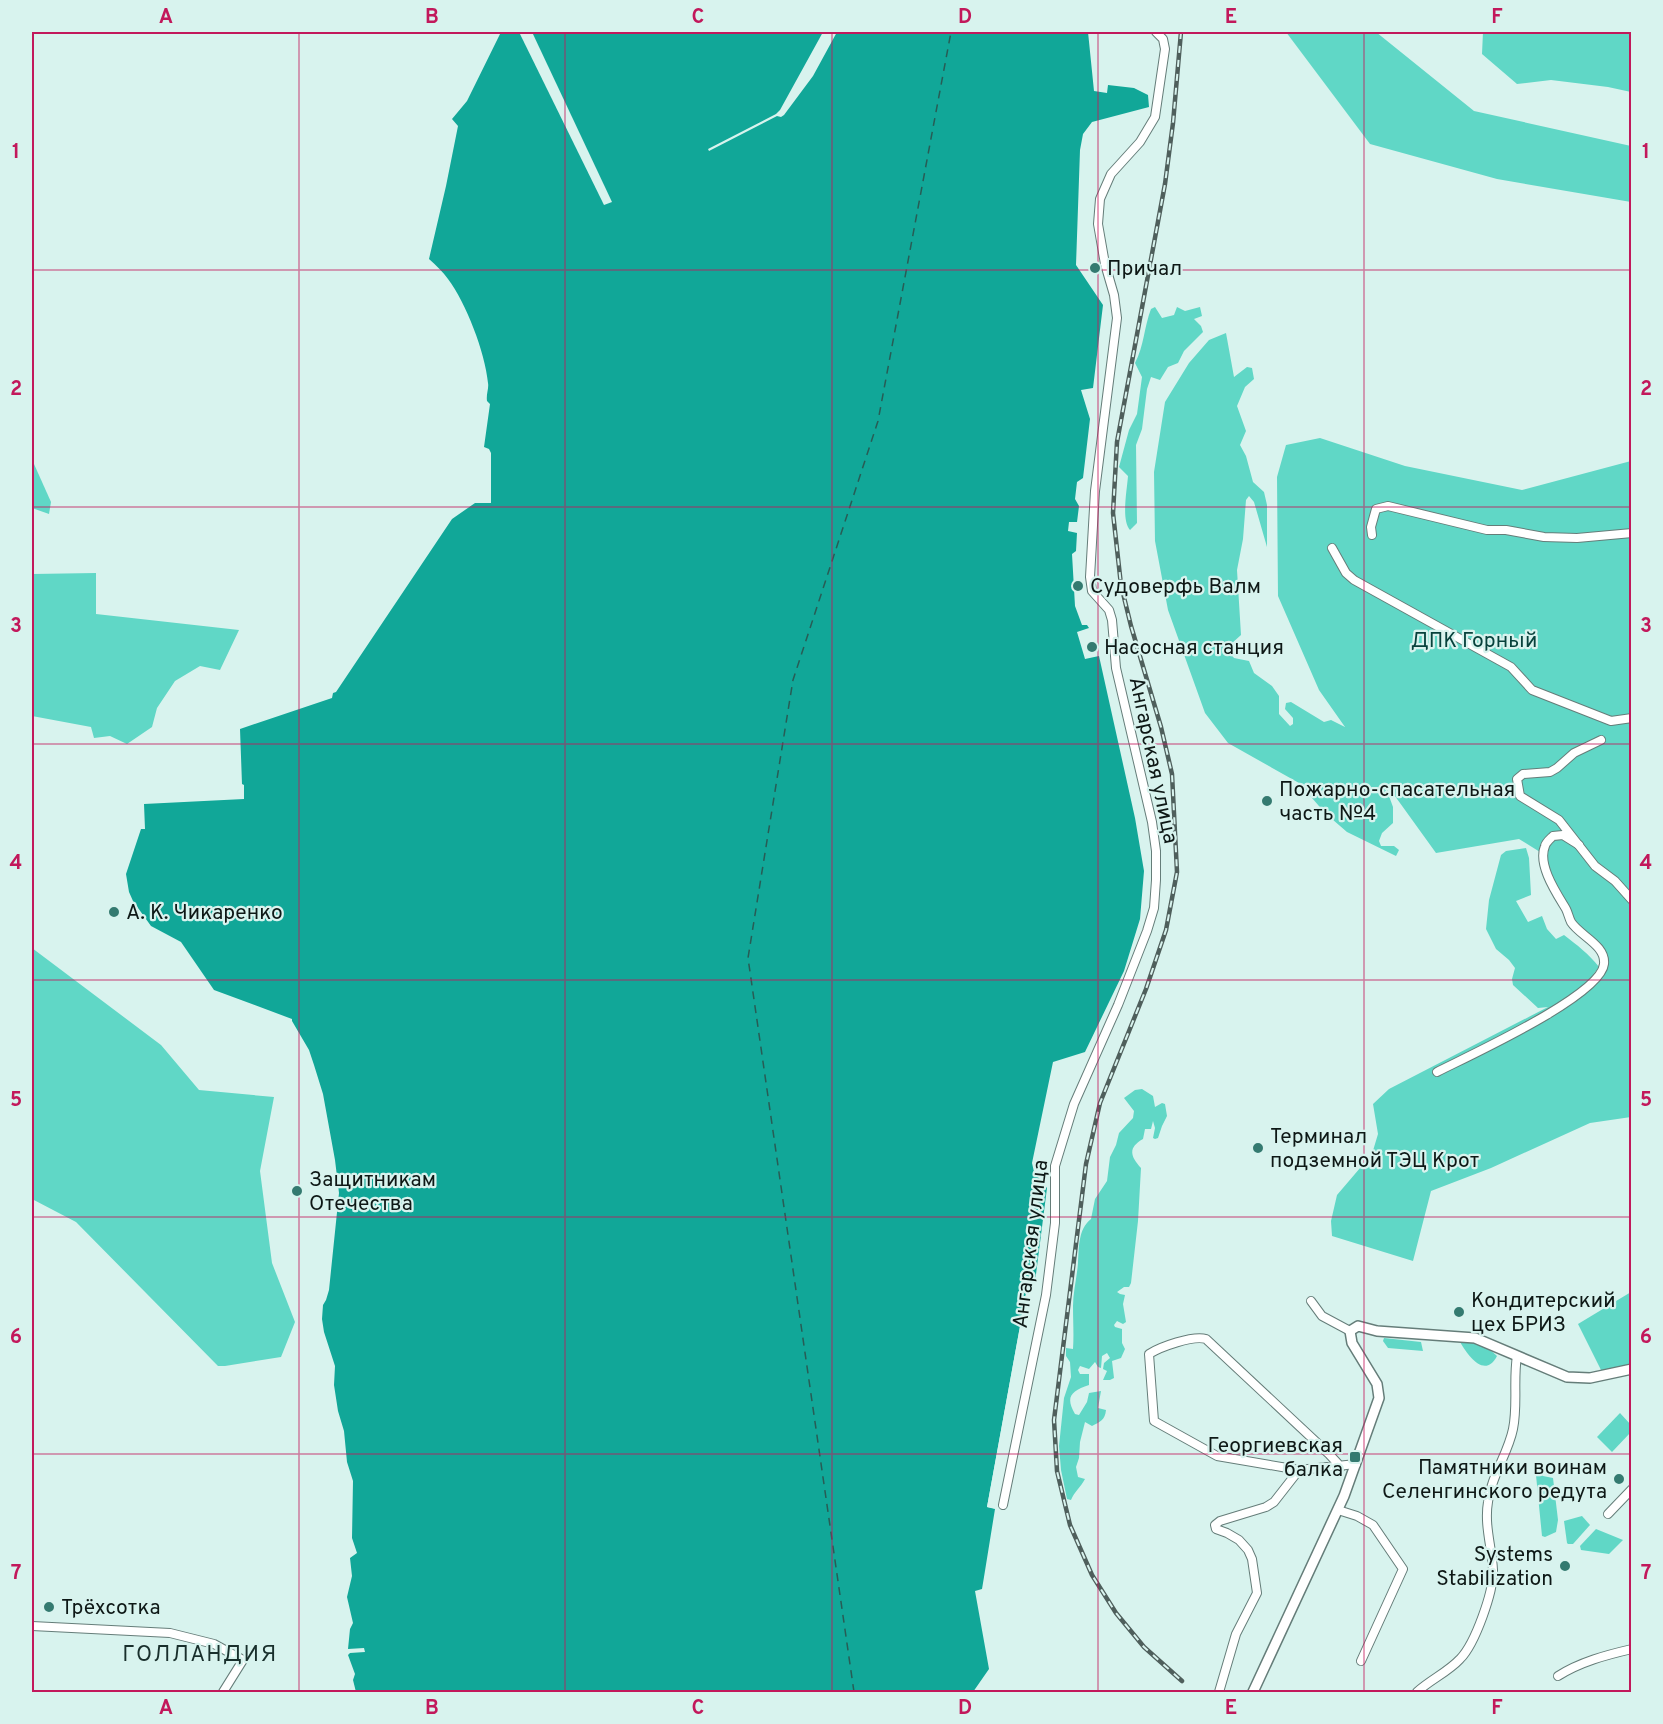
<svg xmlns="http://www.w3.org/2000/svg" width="1663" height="1724" font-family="Overpass,sans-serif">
	<rect width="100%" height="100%" fill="#d8f3ee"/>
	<g fill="#60d7c6">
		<path d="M1286,32H1376L1474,111L1631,146V202L1497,179L1370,144Z"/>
		<path d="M1483,32H1631V92L1608,87L1551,80L1517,84L1482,54Z"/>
		<path d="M1155,307L1162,318L1174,315L1177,307L1185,311L1200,307L1202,316L1194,319L1201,326L1203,332L1184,351L1178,363L1168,367L1160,380L1151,377L1147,389L1142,429L1136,445L1137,523L1130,530C1121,520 1127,490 1128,476L1119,467L1129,430L1137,414L1142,377L1135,363C1144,346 1144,327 1151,309Z"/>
		<path d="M1226,333L1234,377L1247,367L1252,368L1254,379L1245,387L1237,406L1246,431L1240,445L1246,456L1253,482L1264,492L1267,505V547L1254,502L1249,496L1246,500L1243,539L1237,570L1241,635L1231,644L1229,652L1234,658L1249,661L1254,673L1272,686L1279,696V714L1290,726L1293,724V718L1285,709L1286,703L1291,702L1324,722L1331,720L1345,727L1319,690L1278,596L1277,477L1286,445L1320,438L1405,466L1522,490L1631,461V1117L1590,1123L1491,1168L1431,1191L1413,1261L1332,1236L1331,1221L1337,1195L1372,1154L1378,1134L1373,1104L1389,1089L1548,1007L1538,1008L1513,985L1512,979L1515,968L1509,960L1496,949L1486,929L1489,900L1501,855L1506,851L1526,848L1529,858L1531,895L1516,901L1528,922L1542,916L1547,929L1556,939L1564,935C1577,945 1589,954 1599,967L1592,976L1602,967L1599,950L1570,923L1540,852L1519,839L1436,853L1387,785L1389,796L1393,807V823L1382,833L1379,841L1381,846H1394L1399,850L1396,856L1347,832L1325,813L1299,783L1228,743L1205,713L1168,610L1155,541L1154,472L1165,402L1189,363L1209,340Z"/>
		<path d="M32,464H34L51,502L49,514L32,508Z"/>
		<path d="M96,573V614L239,630L220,670L200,666L175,681L157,708L152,727L127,744L110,736L94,738L91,727L32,716V574Z"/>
		<path d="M32,948L161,1045L199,1090L274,1097L260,1171L272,1263L295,1322L281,1357L225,1366H218L76,1222L32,1199Z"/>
		<path d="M1142,1089L1153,1096L1155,1107L1162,1103L1165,1104L1167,1116L1162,1126L1158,1138L1155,1139L1153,1138L1155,1128L1153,1121L1151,1129H1145L1143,1139C1127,1148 1131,1157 1141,1168L1138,1221L1131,1283L1129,1287H1124L1117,1292L1120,1294L1125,1295L1123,1304L1126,1322L1123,1324L1117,1321L1114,1325L1115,1327L1122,1329V1343L1125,1349L1121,1358L1112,1361L1114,1378L1110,1380H1103L1107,1371L1103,1369L1104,1363L1110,1358L1107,1353L1102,1356L1101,1368L1098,1367L1095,1362L1089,1369L1080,1366L1078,1370L1080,1374H1089V1385C1071,1391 1065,1397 1075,1414L1079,1415L1087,1402L1089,1393L1101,1391L1098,1408L1106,1410C1105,1420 1100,1422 1092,1426L1085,1422L1080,1442L1079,1458L1076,1467L1078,1477L1085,1479C1081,1487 1074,1492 1071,1500L1067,1499L1061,1470L1059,1446L1064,1398L1071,1377L1070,1362L1066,1356V1348L1073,1349C1074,1335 1073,1321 1073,1306C1073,1292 1077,1277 1078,1263C1079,1248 1078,1229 1091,1219L1095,1199L1107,1181L1110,1157L1116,1145L1119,1133L1133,1118L1134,1111L1124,1098L1135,1090Z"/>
		<path d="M1631,1292V1363L1622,1369L1603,1374L1578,1324Z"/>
		<path d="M1384,1338L1421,1342L1423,1351L1388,1348L1383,1341Z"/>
		<path d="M1460,1342C1474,1342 1487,1346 1497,1356C1485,1379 1468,1356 1460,1342Z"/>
		<path d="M1620,1413L1631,1425V1432L1612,1452L1597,1437Z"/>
		<path d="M1535,1465L1538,1467L1543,1476L1553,1478L1558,1520L1556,1532L1545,1537L1542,1536Z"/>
		<path d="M1582,1516L1590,1525L1573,1544H1568L1567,1543L1564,1521Z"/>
		<path d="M1596,1529L1623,1540L1609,1554L1581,1550L1580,1546Z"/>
	</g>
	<path fill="#11a798" d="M501,32H823L780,110L776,114L708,149L709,151L777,116L781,117L784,115L813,76L837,32H1088L1094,91L1107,93L1108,85L1134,88L1148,95L1149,107L1092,122L1083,134L1080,150L1076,265L1103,305L1093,388L1081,390L1090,419L1083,478L1077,482L1075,499L1079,506L1077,522H1069L1068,531L1077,533L1076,551L1072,554L1075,606L1082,625H1087L1089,628L1077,632L1085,659L1099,656L1135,818L1144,871L1140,919L1124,971L1085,1052L1053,1062L1032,1163L1034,1172L1047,1188L1035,1282L1027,1288L987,1507L995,1509L984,1577L982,1589L975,1591L989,1669L973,1692H356L353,1680L355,1674L348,1655L350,1653L365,1652L364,1648L348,1649L350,1629L353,1623L347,1597L352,1576L350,1558L357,1553L352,1538L353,1481L347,1462L344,1431L338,1411L334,1385L335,1366L324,1332L322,1319L323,1305L326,1300L329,1290L339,1193L335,1160L323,1094L314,1065L309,1050L292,1021V1019L214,990L181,942L151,926L133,901L129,892L126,874L141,829H145L144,804L244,799V785L242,784L240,729L332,698L333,693L336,692L452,519L475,503H491V453L489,449L484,447L490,404L487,401C486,394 489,389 488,383C485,352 466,303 448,279C443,272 436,265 429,259L446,186L458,126L452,119L467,101Z"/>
	<g fill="#d8f3ee">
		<path d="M519,32H532L612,202L604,205Z"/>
		<path d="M1027,1288H1031L1030,1289L991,1505L997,1506L998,1509L987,1507Z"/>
	</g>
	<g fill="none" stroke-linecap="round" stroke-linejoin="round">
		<path stroke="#285c55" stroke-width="1.5" stroke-dasharray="8 6" stroke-linecap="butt" d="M854,1692L748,958L793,680L878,421L951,32"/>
		<g stroke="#657d79" stroke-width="10">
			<g id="minor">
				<path d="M1372,535L1371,527L1376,509L1388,506L1487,530H1506L1544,537L1577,538L1632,533"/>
				<path d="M1332,548L1346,573L1354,580L1511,667L1532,690L1611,721L1632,718"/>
				<path d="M1601,740L1574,753L1557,768L1550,772L1523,774L1517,779L1520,796L1559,820L1595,866L1615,881L1632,900"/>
				<path d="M1437,1072C1466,1057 1601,996 1604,964C1606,945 1580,936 1571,922C1569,918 1568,913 1566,909C1557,894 1537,865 1545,846C1546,842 1550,839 1553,836L1563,835L1579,845"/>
				<path d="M1311,1301L1322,1316L1350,1331"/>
				<path d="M1341,1467L1329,1454L1206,1339C1193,1335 1160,1347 1149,1354L1154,1421L1217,1456L1299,1470L1356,1464"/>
				<path d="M1003,1505L1046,1295L1055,1223V1166L1074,1104L1118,1005L1147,931L1154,908L1156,880V851L1152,822L1116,668L1112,620L1109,610L1092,591L1090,577L1095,491L1117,318L1114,295L1105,264L1098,224L1100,199L1111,174L1140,142L1155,117L1165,49L1163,39L1156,32"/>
				<path d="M1338,1510L1357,1516L1373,1525L1403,1569L1361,1661"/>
				<path d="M1608,1514L1632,1489"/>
				<path d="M32,1626L170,1633L214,1644L243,1660L223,1692"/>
				<path d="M1558,1676C1580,1662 1606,1655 1632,1649"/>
				<path d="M1219,1692L1236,1634L1257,1593L1252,1559L1248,1550L1239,1540L1227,1533L1216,1529L1215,1525L1220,1521L1266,1507L1274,1502L1299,1470"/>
				<path d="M1417,1692C1430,1680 1448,1672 1460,1659C1475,1644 1494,1591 1493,1570C1492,1548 1484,1525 1488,1502C1491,1476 1508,1454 1513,1429C1518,1405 1513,1380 1517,1356"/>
			</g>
		</g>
		<g stroke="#657d79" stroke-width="12">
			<path id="tertiary" d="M1253,1692L1344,1496L1379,1398L1377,1384L1352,1343L1350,1331L1358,1326L1377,1331L1475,1338L1567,1377L1590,1378L1632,1369"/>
		</g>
		<use href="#minor" stroke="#fff" stroke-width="8"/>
		<use href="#tertiary" stroke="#fff" stroke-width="9"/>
		<g stroke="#4f5f5c" stroke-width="4.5">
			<path id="rail" d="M1181,32L1173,123L1165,184L1117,442L1113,513L1121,585L1131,626L1161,727L1172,774L1177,872L1166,930L1146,989L1100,1103L1086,1164L1054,1420L1057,1471L1070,1525L1092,1575L1116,1613L1144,1647L1182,1681"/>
		</g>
		<use href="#rail" stroke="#d8f3ee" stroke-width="2" stroke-dasharray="7" stroke-linecap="butt"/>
	</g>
	<path fill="none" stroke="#c2185b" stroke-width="1.5" stroke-opacity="0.55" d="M299,32V1692M565,32V1692M832,32V1692M1098,32V1692M1364,32V1692M32,270H1632M32,507H1632M32,744H1632M32,980H1632M32,1217H1632M32,1454H1632"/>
	<g fill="#347a70" stroke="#d8f3ee" stroke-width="2">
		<circle cx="1095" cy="268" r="6"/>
		<circle cx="1078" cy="586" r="6"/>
		<circle cx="1092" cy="647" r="6"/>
		<circle cx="1267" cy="801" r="6"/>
		<circle cx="114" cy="912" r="6"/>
		<circle cx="1258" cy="1148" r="6"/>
		<circle cx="297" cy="1191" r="6"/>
		<circle cx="1459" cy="1312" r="6"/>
		<rect x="1349" y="1451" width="12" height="12" rx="3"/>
		<circle cx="1619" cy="1479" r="6"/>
		<circle cx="1565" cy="1566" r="6"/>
		<circle cx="49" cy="1607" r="6"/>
	</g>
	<g text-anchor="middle" stroke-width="4.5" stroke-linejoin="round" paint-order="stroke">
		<g font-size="21" fill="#0e1816" stroke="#d8f3ee" text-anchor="start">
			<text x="1107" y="275">Причал</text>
			<text x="1090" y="593">Судоверфь Валм</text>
			<text x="1104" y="654">Насосная станция</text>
			<text x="1279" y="796">Пожарно-спасательная<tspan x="1279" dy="24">часть №4</tspan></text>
			<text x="126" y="919">А. К. Чикаренко</text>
			<text x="1270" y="1143">Терминал<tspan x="1270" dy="24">подземной ТЭЦ Крот</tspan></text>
			<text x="309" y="1186">Защитникам<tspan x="309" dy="24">Отечества</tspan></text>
			<text x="1471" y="1307">Кондитерский<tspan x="1471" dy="24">цех БРИЗ</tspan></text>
			<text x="1343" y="1452" text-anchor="end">Георгиевская<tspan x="1343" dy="24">балка</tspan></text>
			<text x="1607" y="1474" text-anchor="end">Памятники воинам<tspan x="1607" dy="24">Селенгинского редута</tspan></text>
			<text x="1553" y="1561" text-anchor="end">Systems<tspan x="1553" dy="24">Stabilization</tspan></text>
			<text x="61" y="1614">Трёхсотка</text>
		</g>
		<g font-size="21" fill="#07423c" stroke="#d8f3ee">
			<text x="1474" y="647">ДПК Горный</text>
		</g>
		<g font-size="21" fill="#0e1816" stroke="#d8f3ee">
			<text transform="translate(1154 760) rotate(78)" y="7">Ангарская улица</text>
			<text transform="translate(1030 1244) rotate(-83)" y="7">Ангарская улица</text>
		</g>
		<g font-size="22" letter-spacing="1.5" fill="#192f2c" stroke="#d8f3ee">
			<text x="200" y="1661">ГОЛЛАНДИЯ</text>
		</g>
	</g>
	<rect width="1663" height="1724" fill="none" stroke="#d8f3ee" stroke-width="66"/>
	<rect x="33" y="33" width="1597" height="1658" fill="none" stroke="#c2185b" stroke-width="2"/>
	<g font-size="20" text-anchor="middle" font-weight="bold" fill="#c2185b">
		<text x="166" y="23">A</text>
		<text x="432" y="23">B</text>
		<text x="698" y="23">C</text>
		<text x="965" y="23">D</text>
		<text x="1231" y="23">E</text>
		<text x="1497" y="23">F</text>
		<text x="16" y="158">1</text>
		<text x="1646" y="158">1</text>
		<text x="16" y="395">2</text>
		<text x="1646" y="395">2</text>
		<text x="16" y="632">3</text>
		<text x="1646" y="632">3</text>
		<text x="16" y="869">4</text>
		<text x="1646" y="869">4</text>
		<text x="16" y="1106">5</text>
		<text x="1646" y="1106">5</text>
		<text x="16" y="1343">6</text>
		<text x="1646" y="1343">6</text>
		<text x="16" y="1579">7</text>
		<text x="1646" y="1579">7</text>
		<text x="166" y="1714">A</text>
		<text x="432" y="1714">B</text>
		<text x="698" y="1714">C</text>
		<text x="965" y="1714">D</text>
		<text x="1231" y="1714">E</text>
		<text x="1497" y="1714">F</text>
	</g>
</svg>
